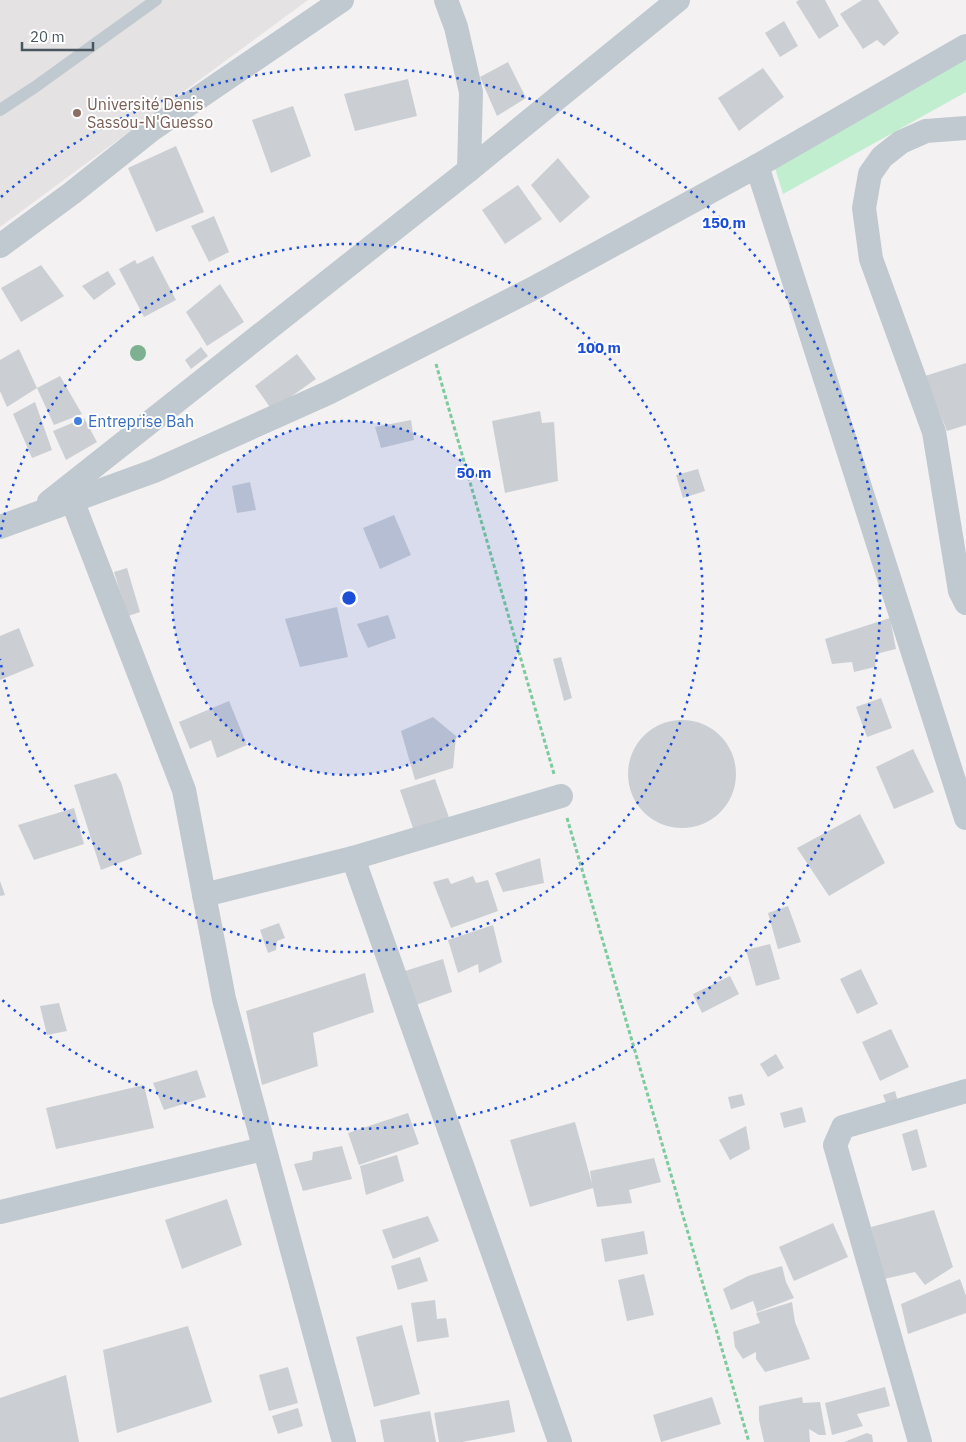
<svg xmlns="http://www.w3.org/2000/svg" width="966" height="1442" font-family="'IBM Plex Sans',sans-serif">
	<rect width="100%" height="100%" fill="#f3f1f1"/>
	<path fill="#e4e2e3" d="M0,0H308L0,227Z"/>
	<path fill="#c2eed0" d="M966,57V92L783,194L775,168Z"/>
	<g fill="#cbcfd3">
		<path d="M799,0H825L839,26L819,39L796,2Z"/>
		<path d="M862,0H878L899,33L884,46L877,40L863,49L840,14Z"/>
		<path d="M784,21L798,46L780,57L765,33Z"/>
		<path d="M508,62L526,98L497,116L480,77Z"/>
		<path d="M763,68L784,97L739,131L718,98Z"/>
		<path d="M408,79L417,116L355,131L344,94Z"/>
		<path d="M293,106L311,156L271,173L252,120Z"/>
		<path d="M176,146L204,212L156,232L128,168Z"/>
		<path d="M558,158L590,197L560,223L531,185Z"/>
		<path d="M518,185L542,219L505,244L482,210Z"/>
		<path d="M214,216L229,252L209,262L191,226Z"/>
		<path d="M153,256L176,300L144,317L119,269L135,260L137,264Z"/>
		<path d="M41,265L64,296L21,322L1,288Z"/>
		<path d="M108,271L116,284L94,300L82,286Z"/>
		<path d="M220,284L244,322L207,346L186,312Z"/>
		<path d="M201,347L208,356L191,369L185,360Z"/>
		<path d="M19,349L37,388L7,407L0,391V360Z"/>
		<path d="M297,354L316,379L272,410L255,386Z"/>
		<path d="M966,363V425L947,431L925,376Z"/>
		<path d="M60,376L82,414L54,425L37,388Z"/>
		<path d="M35,402L52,450L32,458L13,414Z"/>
		<path d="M540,411L542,423L554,422L558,481L505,493L492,421Z"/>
		<path d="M84,418L97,442L66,460L53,431Z"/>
		<path d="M411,420L414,440L381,448L375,427Z"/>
		<path d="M698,469L705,491L683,498L676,475Z"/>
		<path d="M250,482L256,510L237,513L232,486Z"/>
		<path d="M394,515L411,555L380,569L363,528Z"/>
		<path d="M127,568L140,612L128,616L114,572Z"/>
		<path d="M337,607L348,657L300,667L285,619Z"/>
		<path d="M388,615L396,638L368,648L357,624Z"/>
		<path d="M890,618L896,649L876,654L875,667L854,672L852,662L832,664L825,639Z"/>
		<path d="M19,628L34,666L0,680V636Z"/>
		<path d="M561,657L572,698L564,701L553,659Z"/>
		<path d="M881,698L892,728L867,737L856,707Z"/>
		<path d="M229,701L247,745L217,758L211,740L190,749L179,722Z"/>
		<path d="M433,717L456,736L453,768L415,780L401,731Z"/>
		<circle cx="682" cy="774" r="54"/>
		<path d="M913,749L934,792L894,809L876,767Z"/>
		<path d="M116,773L121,782L142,854L101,870L74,785Z"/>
		<path d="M435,779L451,823L415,834L400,790Z"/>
		<path d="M74,808L84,844L34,860L18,825Z"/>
		<path d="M860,814L885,863L829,896L797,848Z"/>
		<path d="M540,858L544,883L503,892L495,873Z"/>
		<path d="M473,876L476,883L488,880L498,911L451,928L433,882L448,878L451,884Z"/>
		<path d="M0,881L5,895L0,896Z"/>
		<path d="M788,906L801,942L778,949L768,913Z"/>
		<path d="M279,923L285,938L277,941L276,950L268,953L260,930Z"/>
		<path d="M493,925L502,962L479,973L478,964L458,973L448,940Z"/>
		<path d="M770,944L780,979L756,986L746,950Z"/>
		<path d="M443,959L452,992L413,1006L402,972Z"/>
		<path d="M861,969L878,1004L857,1014L840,979Z"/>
		<path d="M365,973L374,1012L313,1033L318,1066L262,1085L246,1011Z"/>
		<path d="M730,976L739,994L702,1013L693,994Z"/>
		<path d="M59,1003L67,1031L47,1035L40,1006Z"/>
		<path d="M891,1029L909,1067L880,1081L862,1042Z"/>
		<path d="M776,1054L784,1068L768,1077L760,1064Z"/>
		<path d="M197,1070L206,1097L164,1110L153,1083Z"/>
		<path d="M144,1085L154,1128L56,1149L46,1108Z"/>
		<path d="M895,1091L899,1105L888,1108L883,1095Z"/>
		<path d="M742,1094L745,1105L731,1109L728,1097Z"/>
		<path d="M802,1107L806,1122L784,1128L780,1113Z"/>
		<path d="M408,1113L419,1144L359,1165L348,1133Z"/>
		<path d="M575,1122L592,1184L590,1171L654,1158L661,1182L629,1190L632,1203L597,1207L593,1188L530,1207L510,1140Z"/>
		<path d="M746,1126L750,1149L730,1160L719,1140Z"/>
		<path d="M917,1129L927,1167L912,1171L902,1134Z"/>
		<path d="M342,1146L352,1179L303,1191L294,1164L312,1160L313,1152Z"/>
		<path d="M397,1155L404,1181L366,1195L360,1166Z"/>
		<path d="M227,1199L242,1245L182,1269L165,1220Z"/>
		<path d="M934,1210L953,1267L925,1285L915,1272L884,1279L871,1227Z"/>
		<path d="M428,1216L439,1241L393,1259L382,1230Z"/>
		<path d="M833,1223L848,1257L794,1281L779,1247Z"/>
		<path d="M644,1231L648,1254L605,1262L601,1239Z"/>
		<path d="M420,1257L428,1281L398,1290L391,1266Z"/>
		<path d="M782,1266L786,1282L794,1298L757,1312L753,1301L731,1310L723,1289L748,1276Z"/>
		<path d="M644,1274L654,1315L627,1321L618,1280Z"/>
		<path d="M960,1279L966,1296V1313L908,1334L901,1304Z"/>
		<path d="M435,1300L437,1319L446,1318L449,1337L417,1342L411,1303Z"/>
		<path d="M792,1302L795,1322L810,1359L765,1372L756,1359V1352L743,1359L735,1347L733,1332L760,1323L756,1313Z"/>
		<path d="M402,1325L420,1394L374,1407L356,1337Z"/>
		<path d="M188,1326L212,1402L117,1433L103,1350Z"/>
		<path d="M288,1367L298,1403L269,1411L259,1375Z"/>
		<path d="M66,1375L79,1442H0V1398Z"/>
		<path d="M885,1387L890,1406L857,1414L863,1426L832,1435L825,1403Z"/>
		<path d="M712,1397L721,1424L661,1442L653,1415Z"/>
		<path d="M802,1397L803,1403L820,1402L826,1435H819L809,1429L810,1442H764L759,1420V1406Z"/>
		<path d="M509,1400L515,1432L462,1442H439L434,1413Z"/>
		<path d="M298,1408L303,1426L278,1434L272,1416Z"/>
		<path d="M430,1411L436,1442H384L380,1420Z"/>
		<path d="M867,1433L872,1435L873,1442H844Z"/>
	</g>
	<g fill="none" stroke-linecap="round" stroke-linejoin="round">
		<g stroke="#7cca9d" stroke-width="3" stroke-dasharray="4 2.5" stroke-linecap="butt">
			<path d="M436,364L554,774"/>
			<path d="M567,818L749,1442"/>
		</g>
		<path stroke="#c0c9cf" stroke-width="12" d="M0,110L35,87L156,0"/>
		<g stroke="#c0c9cf" stroke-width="24">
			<path d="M446,0L456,27L471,92L469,170"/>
			<path d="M966,128L926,131L901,142L882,157L870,174L864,208L871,259L934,432L960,591L966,603"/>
			<path d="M757,166L966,818"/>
			<path d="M0,246L72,193L151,130L342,0"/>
			<path d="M72,500L184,790L224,999L344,1442"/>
			<path d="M49,502L469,170L678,0"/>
			<path d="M0,527L154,471L328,393L534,288L757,166L966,46"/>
			<path d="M353,858L560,1442"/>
			<path d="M204,895L353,858L561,796"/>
			<path d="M0,1212L263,1149"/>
			<path d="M920,1442L835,1145L843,1127L966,1091"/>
		</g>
	</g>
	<circle fill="#7db192" cx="138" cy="353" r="8"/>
	<circle cx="349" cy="598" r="177" fill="#1d4ed8" fill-opacity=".12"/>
	<g fill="none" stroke="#1d4ed8" stroke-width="2.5" stroke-dasharray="2.5 5">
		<circle cx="349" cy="598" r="177"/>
		<path d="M0 537A354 354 0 1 1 0 659"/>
		<path d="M1 197A531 531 0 1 1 1 999"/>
	</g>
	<circle fill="#8d6e63" stroke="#fff" stroke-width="2" cx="77" cy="113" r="5"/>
	<circle fill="#3f7fe0" stroke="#fff" stroke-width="2" cx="78" cy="421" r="5"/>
	<g text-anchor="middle" stroke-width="4" stroke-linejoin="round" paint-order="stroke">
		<g font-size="16" fill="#785e54" stroke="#fff" text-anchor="start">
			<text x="87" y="110">Université Denis<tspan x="87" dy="18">Sassou-N'Guesso</tspan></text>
		</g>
		<g font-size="16" fill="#366cbe" stroke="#fff" text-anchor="start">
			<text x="88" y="427">Entreprise Bah</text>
		</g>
	</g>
	<circle cx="349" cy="598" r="8" fill="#1d4ed8" stroke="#fff" stroke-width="2.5"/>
	<g font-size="15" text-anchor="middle" font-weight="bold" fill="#1d4ed8" stroke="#fff" stroke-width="4" stroke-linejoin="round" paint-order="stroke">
		<text x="724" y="228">150 m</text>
		<text x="599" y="353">100 m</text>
		<text x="474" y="478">50 m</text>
	</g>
	<path d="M22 42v8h71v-8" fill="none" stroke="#4a565e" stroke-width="2.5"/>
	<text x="30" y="42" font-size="15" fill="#4a565e" stroke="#ffffff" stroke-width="4" paint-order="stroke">20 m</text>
</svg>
